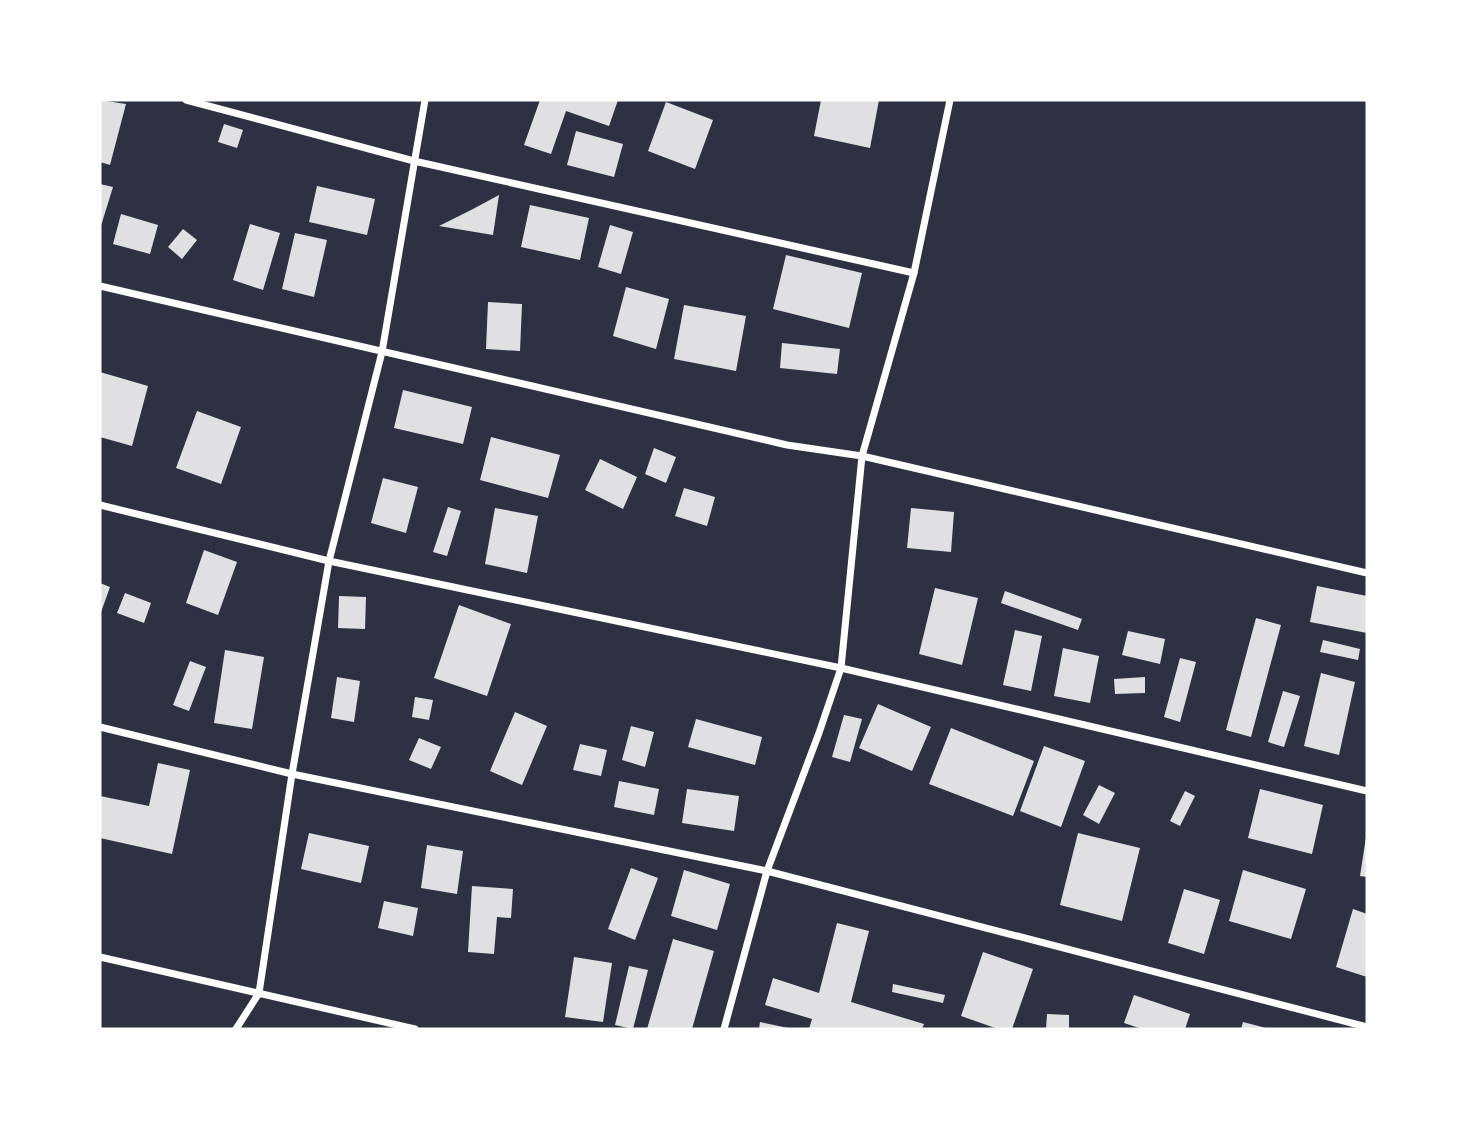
<svg xmlns="http://www.w3.org/2000/svg" width="1467" height="1129" font-family="'Nunito Sans',sans-serif">
	<rect width="100%" height="100%" fill="#2d3142"/>
	<g fill="#e0e0e3">
		<path d="M100,100L126,104L110,165L100,162Z"/>
		<path d="M540,100H618L609,126L566,111L551,154L524,145Z"/>
		<path d="M821,100H879L870,148L814,136Z"/>
		<path d="M666,102L713,120L695,169L648,151Z"/>
		<path d="M224,124L243,130L237,148L218,142Z"/>
		<path d="M576,131L623,144L614,177L567,165Z"/>
		<path d="M100,184L113,187L100,229Z"/>
		<path d="M317,186L375,199L367,235L309,222Z"/>
		<path d="M499,195L493,235L439,226L473,209Z"/>
		<path d="M530,205L589,218L580,260L521,247Z"/>
		<path d="M121,214L158,225L150,254L113,244Z"/>
		<path d="M250,224L280,233L263,290L233,280Z"/>
		<path d="M610,225L633,232L621,274L598,267Z"/>
		<path d="M183,229L197,240L182,259L168,247Z"/>
		<path d="M295,233L327,240L314,297L282,289Z"/>
		<path d="M786,255L862,273L849,328L773,309Z"/>
		<path d="M626,287L669,299L656,349L613,336Z"/>
		<path d="M488,302L522,304L520,351L486,349Z"/>
		<path d="M684,305L746,316L736,371L674,359Z"/>
		<path d="M782,343L840,349L837,374L780,368Z"/>
		<path d="M100,372L148,386L132,446L100,437Z"/>
		<path d="M403,390L472,407L463,444L394,428Z"/>
		<path d="M197,411L241,427L221,484L176,468Z"/>
		<path d="M491,437L560,455L548,498L480,480Z"/>
		<path d="M654,448L676,457L666,483L645,474Z"/>
		<path d="M600,459L637,477L623,509L585,490Z"/>
		<path d="M383,478L418,487L406,533L371,523Z"/>
		<path d="M684,488L715,497L707,526L675,516Z"/>
		<path d="M448,507L461,511L447,556L433,552Z"/>
		<path d="M495,508L538,516L527,573L485,564Z"/>
		<path d="M911,508L954,512L951,552L907,548Z"/>
		<path d="M204,550L237,562L218,615L186,603Z"/>
		<path d="M100,583L110,587L100,615Z"/>
		<path d="M1317,586L1367,596V633L1310,622Z"/>
		<path d="M935,588L978,598L962,665L919,654Z"/>
		<path d="M1005,591L1082,619L1078,630L1001,603Z"/>
		<path d="M125,593L151,603L144,623L117,613Z"/>
		<path d="M339,596L366,597L365,629L338,628Z"/>
		<path d="M459,605L511,624L487,696L434,678Z"/>
		<path d="M1256,618L1281,625L1251,737L1226,730Z"/>
		<path d="M1015,630L1042,636L1031,691L1003,685Z"/>
		<path d="M1128,631L1165,639L1160,664L1122,655Z"/>
		<path d="M1323,640L1360,649L1358,660L1320,652Z"/>
		<path d="M1063,648L1099,656L1090,703L1054,696Z"/>
		<path d="M225,650L264,657L252,729L214,723Z"/>
		<path d="M1180,658L1196,662L1180,722L1164,717Z"/>
		<path d="M190,661L206,667L189,711L173,705Z"/>
		<path d="M1321,673L1355,682L1339,755L1304,746Z"/>
		<path d="M337,677L360,681L354,722L331,718Z"/>
		<path d="M1145,677V693L1115,694L1114,679Z"/>
		<path d="M1283,691L1300,696L1284,747L1268,742Z"/>
		<path d="M415,697L433,700L429,720L412,717Z"/>
		<path d="M878,704L931,727L912,771L859,748Z"/>
		<path d="M515,712L547,726L522,785L490,771Z"/>
		<path d="M844,715L862,719L850,762L832,757Z"/>
		<path d="M696,719L762,737L755,765L688,747Z"/>
		<path d="M631,726L654,732L645,767L622,760Z"/>
		<path d="M951,728L1034,761L1013,816L929,784Z"/>
		<path d="M419,738L441,747L431,769L409,760Z"/>
		<path d="M580,744L607,750L601,776L573,770Z"/>
		<path d="M1044,746L1085,761L1061,827L1020,811Z"/>
		<path d="M158,763L190,770L172,854L100,838V796L149,806Z"/>
		<path d="M619,781L659,789L654,815L614,807Z"/>
		<path d="M1099,785L1115,793L1099,824L1083,815Z"/>
		<path d="M687,789L739,796L734,831L682,823Z"/>
		<path d="M1260,789L1323,805L1312,854L1248,838Z"/>
		<path d="M1185,791L1195,796L1180,826L1170,821Z"/>
		<path d="M309,833L369,846L361,883L301,869Z"/>
		<path d="M1078,833L1140,848L1122,921L1060,905Z"/>
		<path d="M1366,837H1367V877L1360,876Z"/>
		<path d="M427,845L463,851L457,894L421,888Z"/>
		<path d="M631,868L658,878L635,940L608,929Z"/>
		<path d="M684,870L730,884L717,930L671,916Z"/>
		<path d="M1243,870L1306,889L1291,939L1229,921Z"/>
		<path d="M472,886L513,889L511,918L497,917L494,954L468,952Z"/>
		<path d="M1184,889L1220,900L1204,954L1168,943Z"/>
		<path d="M384,901L418,908L413,936L378,928Z"/>
		<path d="M1353,909L1367,914V977L1336,967Z"/>
		<path d="M837,923L869,931L851,1002L924,1024L922,1029H809L812,1019L765,1005L773,978L819,993Z"/>
		<path d="M673,939L714,951L692,1029H647Z"/>
		<path d="M983,952L1033,969L1012,1029H998L961,1016Z"/>
		<path d="M574,957L612,963L603,1022L565,1017Z"/>
		<path d="M629,966L648,970L633,1029L615,1025Z"/>
		<path d="M893,984L945,995L943,1003L892,992Z"/>
		<path d="M1134,995L1190,1014L1185,1029H1142L1124,1023Z"/>
		<path d="M1047,1014L1069,1015V1029H1046Z"/>
		<path d="M760,1022L788,1028V1029H759Z"/>
		<path d="M1243,1022L1266,1028V1029H1241Z"/>
	</g>
	<g fill="none" stroke-linecap="round" stroke-linejoin="round">
		<g stroke="#fff" stroke-width="7">
			<path d="M186,100L414,161L914,273"/>
			<path d="M100,286L787,445L862,456L1367,573"/>
			<path d="M100,505L329,561L841,668L1367,791"/>
			<path d="M100,727L292,774L767,871L1367,1027"/>
			<path d="M100,957L415,1029"/>
			<path d="M236,1029L259,993L292,774L329,561L382,352L425,100"/>
			<path d="M724,1029L767,871L819,733L841,668L862,456L914,273L950,100"/>
		</g>
	</g>
	<rect width="1467" height="1129" fill="none" stroke="#ffffff" stroke-width="203"/>
</svg>
